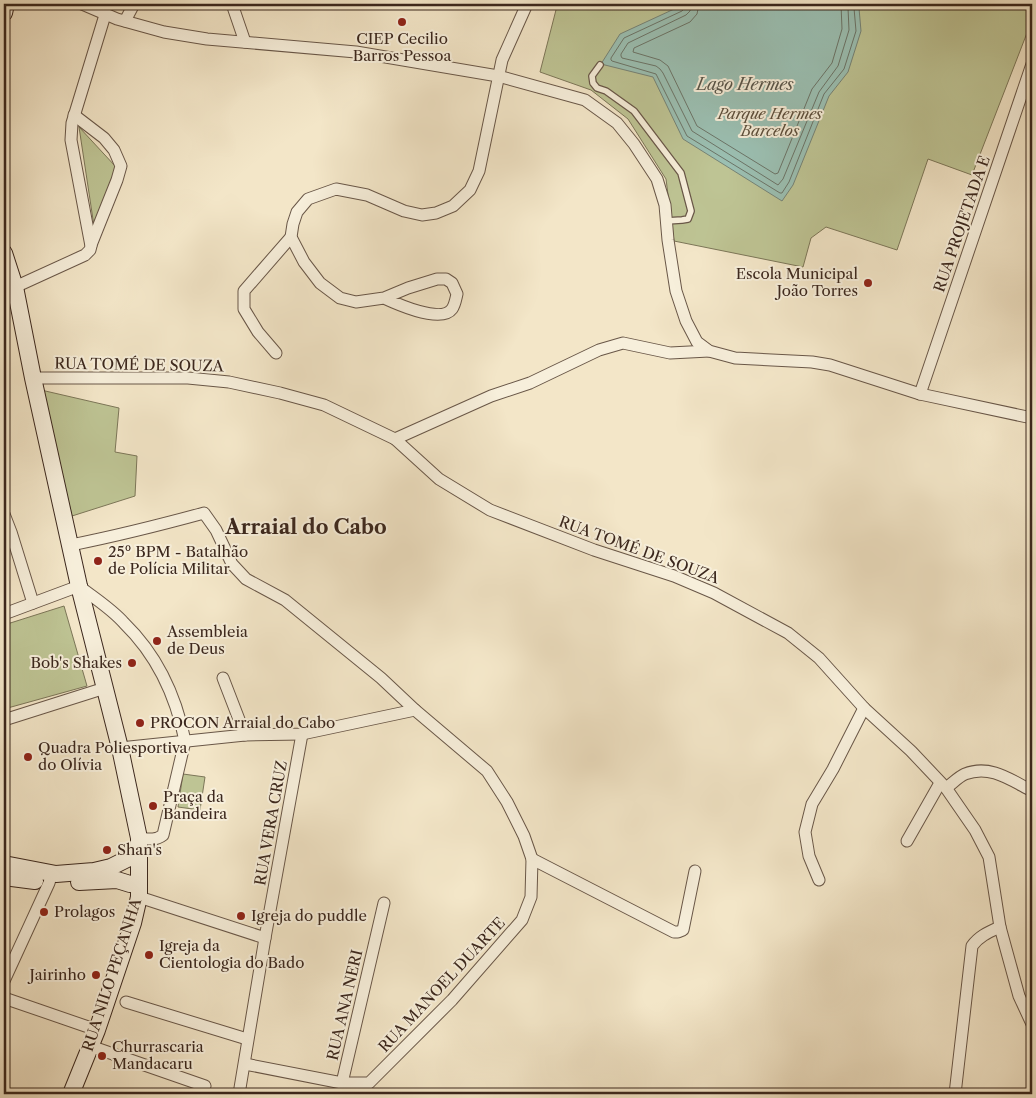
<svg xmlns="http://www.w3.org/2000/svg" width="1036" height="1098" font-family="'Libre Caslon Text',serif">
	<rect width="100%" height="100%" fill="#f3e6c8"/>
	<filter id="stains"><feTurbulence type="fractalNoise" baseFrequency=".004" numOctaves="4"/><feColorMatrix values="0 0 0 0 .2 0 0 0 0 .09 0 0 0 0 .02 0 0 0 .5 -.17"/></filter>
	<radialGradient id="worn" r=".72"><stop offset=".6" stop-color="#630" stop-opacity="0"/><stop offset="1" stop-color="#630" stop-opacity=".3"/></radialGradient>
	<g fill="#bec494" stroke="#7c7658">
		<path d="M563,4H1032V20L972,175L928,159L897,250L826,227L811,238L803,267L674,241L666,179L628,119L591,90L540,72L557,6Z"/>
		<path d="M79,127L116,167L94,226Z"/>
		<path d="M41,390L119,408L115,452L137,456L135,496L72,516Z"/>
		<path d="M64,606L87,686L4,709V625Z"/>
		<path d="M183,774L205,777L200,810L178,807Z"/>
	</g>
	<path fill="#9bc0b3" stroke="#758377" d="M685,4H861L859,8L861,31L848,72L829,96L793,185L782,201L683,139L653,77L601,64L620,34Z"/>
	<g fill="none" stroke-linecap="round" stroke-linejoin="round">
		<g stroke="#6b7468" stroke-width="1">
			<path d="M685,4V8L682,11L624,38L611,58V60L612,61L656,74L687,136L780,193H782L789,182L824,94L844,69L856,31L854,8L855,4"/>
			<path d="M691,4L690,11L686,15L628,43L621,54V56L622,58L656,66L660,69L663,73L692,131L778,185L783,179L819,92L838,66L849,30L848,8V4"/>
			<path d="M699,4L697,14L690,22L634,48L633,52L660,60L668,66L697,126L775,174L778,173L812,89L832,63L842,29L841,4"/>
		</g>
		<g stroke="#695748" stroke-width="8">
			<path id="lane" d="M600,65L592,76L593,83L597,88L606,91L634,111L681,173L691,211L688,219L682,220L666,221"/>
		</g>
		<g stroke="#695748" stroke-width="13">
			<g id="street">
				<path d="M82,4L117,19L164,32L207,39L356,52L498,76L585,100L617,123L634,144L657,179L665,205L668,240L676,291L686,321L697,342L709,351L735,358L812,362L830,365L920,394L1032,418"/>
				<path d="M232,4L245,42"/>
				<path d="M125,21L134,4"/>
				<path d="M74,115L104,138L114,150L121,166L117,180L91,245"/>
				<path d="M15,287L85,255L90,250L91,246L71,140L72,123L105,15"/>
				<path d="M384,298C397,304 441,324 452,309C455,305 456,298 457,294L452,283L446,279H437L408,288L384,298L356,302L340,298L320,283L304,262L291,237L293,224L297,212L308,199L336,189L367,195L404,211L422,215L436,213L453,206L470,190L479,171L502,60L527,4"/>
				<path d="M276,353L258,332L244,309V291L291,237"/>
				<path d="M33,378H188L229,382L280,393L324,405L395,439L439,479L490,510L594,550L674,576L714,593L788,633L819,658L864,708L911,751L946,788L975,830L989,857L1000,927L1019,996L1032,1024"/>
				<path d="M920,394L1032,64"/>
				<path d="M395,439L491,396L530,383L599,350L623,343L670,353L709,351"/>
				<path d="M4,514L11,532L33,603"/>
				<path d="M71,545C116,536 160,525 204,513L216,530L232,564L246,579L285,600L381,678L415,710L487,771L507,802L524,836L532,859L531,897L522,920L452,1000L369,1083H342L245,1064"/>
				<path d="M4,614L79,586C94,598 112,609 124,623C157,655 176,696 185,741L163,835C155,841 148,839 139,838"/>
				<path d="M223,678L245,735"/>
				<path d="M4,720L105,688"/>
				<path d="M120,748L245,735L302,734L415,710"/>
				<path d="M946,788C952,784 958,777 965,774C990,764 1011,780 1032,791"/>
				<path d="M907,841L940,783"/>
				<path d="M532,859L674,932H678L683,930L695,871"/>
				<path d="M819,880L809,856L805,832L812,804L833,769L864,708"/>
				<path d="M139,897L265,938"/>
				<path d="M4,981L49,883L52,873"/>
				<path d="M4,998L97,1030"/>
				<path d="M126,1002L247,1039"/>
				<path d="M90,1046L205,1086"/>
				<path d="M342,1083L384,903"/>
				<path d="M239,1094L265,938L302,734"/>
				<path d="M955,1094L972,946C979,936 989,932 1000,927"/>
			</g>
		</g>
		<g stroke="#3b271d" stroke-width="18">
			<g id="secondary">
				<path d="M4,13L6,4"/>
				<path d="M4,253L15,287L33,378L79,586L120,748L139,838V897L133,923L97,1030L71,1094"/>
				<path d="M4,864L56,874L94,871L111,867L139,853"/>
				<path d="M4,877L35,881"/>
				<path d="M79,882L117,880L130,884H139"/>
			</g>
		</g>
		<use href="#lane" stroke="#f7efdb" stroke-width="5.5"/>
		<use href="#street" stroke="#f7efdb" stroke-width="11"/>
		<use href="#secondary" stroke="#f7efdb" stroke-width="16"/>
	</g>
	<g fill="#8f2418" stroke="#f7efdb" stroke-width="2">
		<circle cx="402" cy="22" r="5"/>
		<circle cx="868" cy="283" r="5"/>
		<circle cx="98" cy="561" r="5"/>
		<circle cx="157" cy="641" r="5"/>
		<circle cx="132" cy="663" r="5"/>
		<circle cx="140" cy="723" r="5"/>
		<circle cx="28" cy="757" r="5"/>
		<circle cx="153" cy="806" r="5"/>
		<circle cx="107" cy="850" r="5"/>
		<circle cx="44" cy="912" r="5"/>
		<circle cx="241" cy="916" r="5"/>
		<circle cx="149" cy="955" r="5"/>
		<circle cx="96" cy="975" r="5"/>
		<circle cx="102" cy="1056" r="5"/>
	</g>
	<g text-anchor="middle" stroke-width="4" stroke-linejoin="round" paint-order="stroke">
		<g font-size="15" fill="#3b271d" stroke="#f7efdb" text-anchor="start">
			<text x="402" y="44" text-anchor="middle">CIEP Cecilio<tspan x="402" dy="17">Barros Pessoa</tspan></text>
			<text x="858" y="279" text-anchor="end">Escola Municipal<tspan x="858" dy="17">João Torres</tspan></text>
			<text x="108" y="557">25º BPM - Batalhão<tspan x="108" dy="17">de Polícia Militar</tspan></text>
			<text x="167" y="637">Assembleia<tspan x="167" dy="17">de Deus</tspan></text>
			<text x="122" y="668" text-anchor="end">Bob's Shakes</text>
			<text x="150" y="728">PROCON Arraial do Cabo</text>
			<text x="38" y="753">Quadra Poliesportiva<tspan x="38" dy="17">do Olívia</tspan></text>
			<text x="163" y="802">Praça da<tspan x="163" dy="17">Bandeira</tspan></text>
			<text x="117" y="855">Shan's</text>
			<text x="54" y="917">Prolagos</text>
			<text x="251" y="921">Igreja do puddle</text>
			<text x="159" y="951">Igreja da<tspan x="159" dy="17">Cientologia do Bado</tspan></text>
			<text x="86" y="980" text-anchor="end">Jairinho</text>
			<text x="112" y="1052">Churrascaria<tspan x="112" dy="17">Mandacaru</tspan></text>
		</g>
		<g font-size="15" font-style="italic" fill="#5c4e3b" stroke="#f7efdb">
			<text x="770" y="119">Parque Hermes<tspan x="770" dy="17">Barcelos</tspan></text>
		</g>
		<g font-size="15" fill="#3b271d" stroke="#f7efdb">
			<text transform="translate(962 224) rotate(-71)" y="5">RUA PROJETADA E</text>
			<text transform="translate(139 365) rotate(1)" y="5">RUA TOMÉ DE SOUZA</text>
			<text transform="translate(639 550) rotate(20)" y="5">RUA TOMÉ DE SOUZA</text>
			<text transform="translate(271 823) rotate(-80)" y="5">RUA VERA CRUZ</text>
			<text transform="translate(112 975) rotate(-72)" y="5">RUA NILO PEÇANHA</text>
			<text transform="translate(442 985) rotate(-47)" y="5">RUA MANOEL DUARTE</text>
			<text transform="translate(345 1005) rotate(-77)" y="5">RUA ANA NERI</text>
		</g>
		<g font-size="16" font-style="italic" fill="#58554a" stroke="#f7efdb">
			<text x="745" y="90">Lago Hermes</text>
		</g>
		<g font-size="20" font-weight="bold" fill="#3b271d" stroke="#f7efdb">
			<text x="306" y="534">Arraial do Cabo</text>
		</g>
	</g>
	<rect width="1036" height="1098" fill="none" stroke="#f3e6c8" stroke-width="20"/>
	<rect x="5" y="5" width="1026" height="1088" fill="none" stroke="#3b271d" stroke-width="2.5"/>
	<rect x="10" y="10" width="1016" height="1078" fill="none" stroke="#3b271d"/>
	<rect width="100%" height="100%" filter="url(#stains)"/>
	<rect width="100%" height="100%" fill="url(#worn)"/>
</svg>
